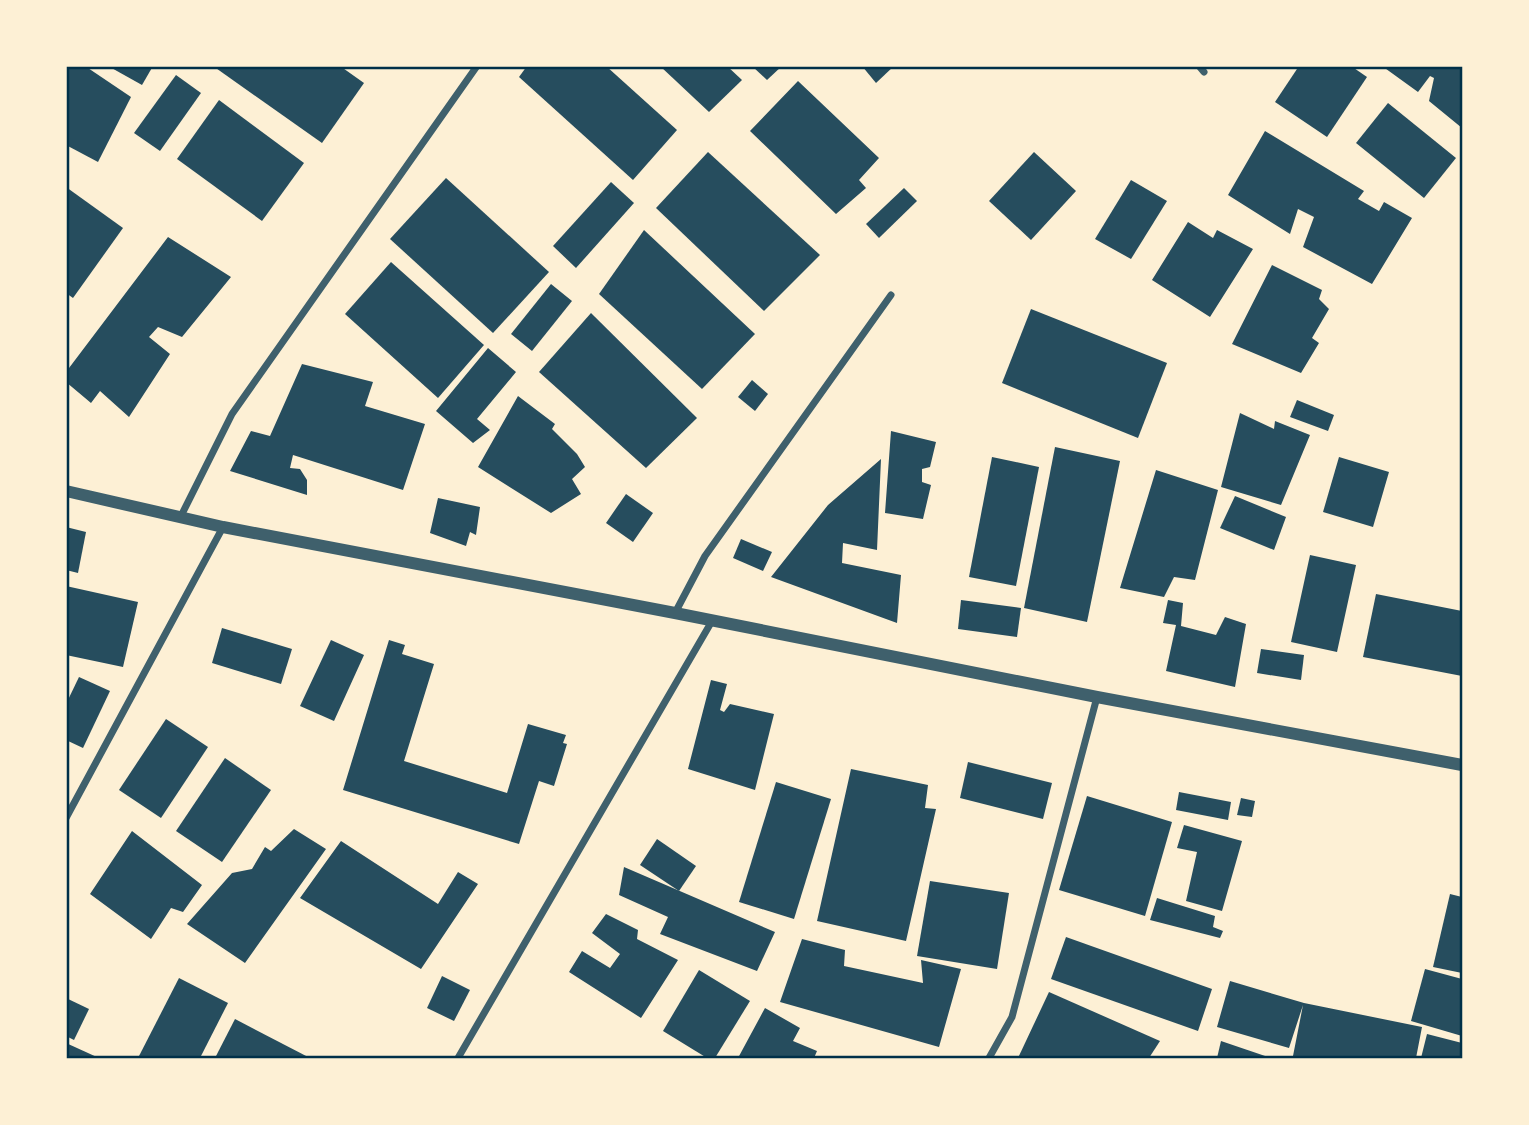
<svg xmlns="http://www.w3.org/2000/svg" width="1529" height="1125" font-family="Figtree,sans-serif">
	<rect width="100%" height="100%" fill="#fdf0d5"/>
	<g fill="#264d5e">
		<path d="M66,66H85L131,97L98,162L66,145Z"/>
		<path d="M108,66H153L142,85Z"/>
		<path d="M213,66H340L364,83L322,143Z"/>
		<path d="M527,66H606L677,130L633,180L519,77Z"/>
		<path d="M660,66H727L742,80L709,112Z"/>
		<path d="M752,66H782L767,80Z"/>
		<path d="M862,66H894L876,83Z"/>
		<path d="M1299,66H1351L1367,77L1327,137L1275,102Z"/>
		<path d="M1382,66H1462V128L1429,101L1434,78L1430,76L1418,92Z"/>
		<path d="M176,75L201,93L160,151L134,133Z"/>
		<path d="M798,81L879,158L859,180L866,188L836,214L750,131Z"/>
		<path d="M219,100L304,163L262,221L177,159Z"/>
		<path d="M1388,103L1456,158L1424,198L1356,143Z"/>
		<path d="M1265,131L1364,191L1358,199L1379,211L1384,202L1412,218L1372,284L1303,247L1314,217L1298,209L1290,234L1228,195Z"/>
		<path d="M708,152L820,255L764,311L656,208Z"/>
		<path d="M1034,152L1076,191L1031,240L989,201Z"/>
		<path d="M446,178L549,272L493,333L390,239Z"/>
		<path d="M1131,180L1167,201L1131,259L1095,239Z"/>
		<path d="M611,182L634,203L576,268L553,246Z"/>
		<path d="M66,187L123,228L73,298L66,293Z"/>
		<path d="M904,188L917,201L879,238L866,224Z"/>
		<path d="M1188,222L1213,238L1217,230L1253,249L1210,317L1152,280Z"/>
		<path d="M644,230L755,334L702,389L599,294Z"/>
		<path d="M168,237L231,277L182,337L158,327L149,337L170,354L129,417L100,391L91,403L66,382V372Z"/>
		<path d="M391,262L484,345L438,398L345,314Z"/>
		<path d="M1272,265L1322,290L1319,299L1329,309L1312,338L1319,343L1301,373L1232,344Z"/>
		<path d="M551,284L572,301L532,351L511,334Z"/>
		<path d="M1031,309L1167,363L1138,438L1002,383Z"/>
		<path d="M591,313L697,418L646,468L539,372Z"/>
		<path d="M488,348L516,372L477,419L490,430L473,443L436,411Z"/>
		<path d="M302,364L373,382L365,406L425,424L403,490L293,455L290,468L300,469L307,480V495L230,471L251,431L270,436Z"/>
		<path d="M752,380L768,394L755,411L738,397Z"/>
		<path d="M518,396L555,424L552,429L577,454L585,467L572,479L581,494L551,513L478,467Z"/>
		<path d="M1297,400L1334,415L1328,431L1290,417Z"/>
		<path d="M1240,413L1274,429L1275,421L1310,435L1281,505L1221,487Z"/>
		<path d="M891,431L936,442L930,467L922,469V482L931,485L923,519L885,513Z"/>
		<path d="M1055,447L1120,461L1087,622L1024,608Z"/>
		<path d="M992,457L1039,467L1016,586L969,577Z"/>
		<path d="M1339,457L1389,472L1373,527L1323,512Z"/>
		<path d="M881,459L877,550L843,543L842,563L901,575L897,623L771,577L828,505Z"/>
		<path d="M1156,470L1218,490L1195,580L1174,577L1164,597L1120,588Z"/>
		<path d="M626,494L653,513L633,542L606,523Z"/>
		<path d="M1235,496L1286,517L1274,550L1220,528Z"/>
		<path d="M438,498L480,507L476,535L470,532L466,546L430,533Z"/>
		<path d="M66,527L86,532L78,573L66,570Z"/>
		<path d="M741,539L772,552L763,571L733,558Z"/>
		<path d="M1310,555L1356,565L1337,652L1291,642Z"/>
		<path d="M66,586L138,602L123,667L66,655Z"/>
		<path d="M1376,594L1462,611V676L1363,657Z"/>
		<path d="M961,600L1021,608L1017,637L958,629Z"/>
		<path d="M1168,600L1183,603L1181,626L1216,635L1225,617L1246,624L1235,687L1166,671L1176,625L1163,623Z"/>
		<path d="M222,628L292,649L281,684L212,663Z"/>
		<path d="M331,640L364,655L334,721L300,706Z"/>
		<path d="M389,640L405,645L402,654L434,664L404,761L507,793L528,724L566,735L563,743L567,744L554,786L539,781L519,844L343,790Z"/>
		<path d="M1261,649L1304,655L1301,680L1257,673Z"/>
		<path d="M79,677L110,691L83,748L66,740V704Z"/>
		<path d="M711,680L727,684L720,710L724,712L730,704L774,714L755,790L688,769Z"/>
		<path d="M166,719L208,747L161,818L119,790Z"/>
		<path d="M225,758L271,790L222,862L176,831Z"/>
		<path d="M968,762L1052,783L1043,819L960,798Z"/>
		<path d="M851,769L928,785L925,808L936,809L906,941L817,921Z"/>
		<path d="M776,782L831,799L794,919L739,902Z"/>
		<path d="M1179,792L1231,802L1228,820L1176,810Z"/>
		<path d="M1087,796L1172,822L1145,916L1059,890Z"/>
		<path d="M1241,798L1255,801L1252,817L1237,815Z"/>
		<path d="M1184,825L1242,841L1222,911L1186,901L1197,852L1177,848Z"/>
		<path d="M294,829L326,849L245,963L187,924L232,873L252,869L265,847L271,851Z"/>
		<path d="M132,831L202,885L183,912L171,908L151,939L90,894Z"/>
		<path d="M657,839L696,866L679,891L640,865Z"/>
		<path d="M341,841L438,904L458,872L478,884L421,969L300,898Z"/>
		<path d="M624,867L775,932L757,971L660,934L668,917L619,895Z"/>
		<path d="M930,881L1009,893L997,969L917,956Z"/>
		<path d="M1450,894L1462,897V973L1433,967Z"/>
		<path d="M1157,898L1215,916L1213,927L1223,931L1220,938L1150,920Z"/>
		<path d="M606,914L638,930L637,939L678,960L641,1018L569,972L582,951L610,968L620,954L592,933Z"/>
		<path d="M1066,937L1212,989L1198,1031L1051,979Z"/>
		<path d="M802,939L845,950L844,966L923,983L921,960L961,969L939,1047L780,1002Z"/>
		<path d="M1425,969L1462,979V1036L1411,1021Z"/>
		<path d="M699,970L750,1001L715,1058H707L663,1031Z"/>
		<path d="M442,976L470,990L454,1021L427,1008Z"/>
		<path d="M179,978L228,1003L200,1058H138Z"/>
		<path d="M1230,981L1304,1003L1422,1027L1416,1058H1304L1293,1056L1303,1005L1289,1048L1217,1027Z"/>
		<path d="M1049,992L1160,1041L1149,1058H1018Z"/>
		<path d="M66,998L89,1009L74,1040L66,1036Z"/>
		<path d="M765,1008L800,1028L793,1041L817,1051L814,1058H738Z"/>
		<path d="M235,1019L310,1058H215Z"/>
		<path d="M1427,1034L1462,1043V1058H1421Z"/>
		<path d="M1221,1041L1271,1058H1217Z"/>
		<path d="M66,1043L99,1058H66Z"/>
	</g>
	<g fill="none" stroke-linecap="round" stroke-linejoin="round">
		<g stroke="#3f606c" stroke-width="7">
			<path d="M1199,66L1204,72"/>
			<path d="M181,516L232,414L477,66"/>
			<path d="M675,613L705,556L891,295"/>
			<path d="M66,818L223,527"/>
			<path d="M458,1058L712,621"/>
			<path d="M989,1058L1012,1017L1097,697"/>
		</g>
		<path stroke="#3f606c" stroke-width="12" d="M66,491L223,527L675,613L1097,697L1462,765"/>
	</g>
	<rect width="1529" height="1125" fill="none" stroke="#fdf0d5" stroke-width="136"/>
	<rect x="68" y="68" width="1393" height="989" fill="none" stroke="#003049" stroke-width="2.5"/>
</svg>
